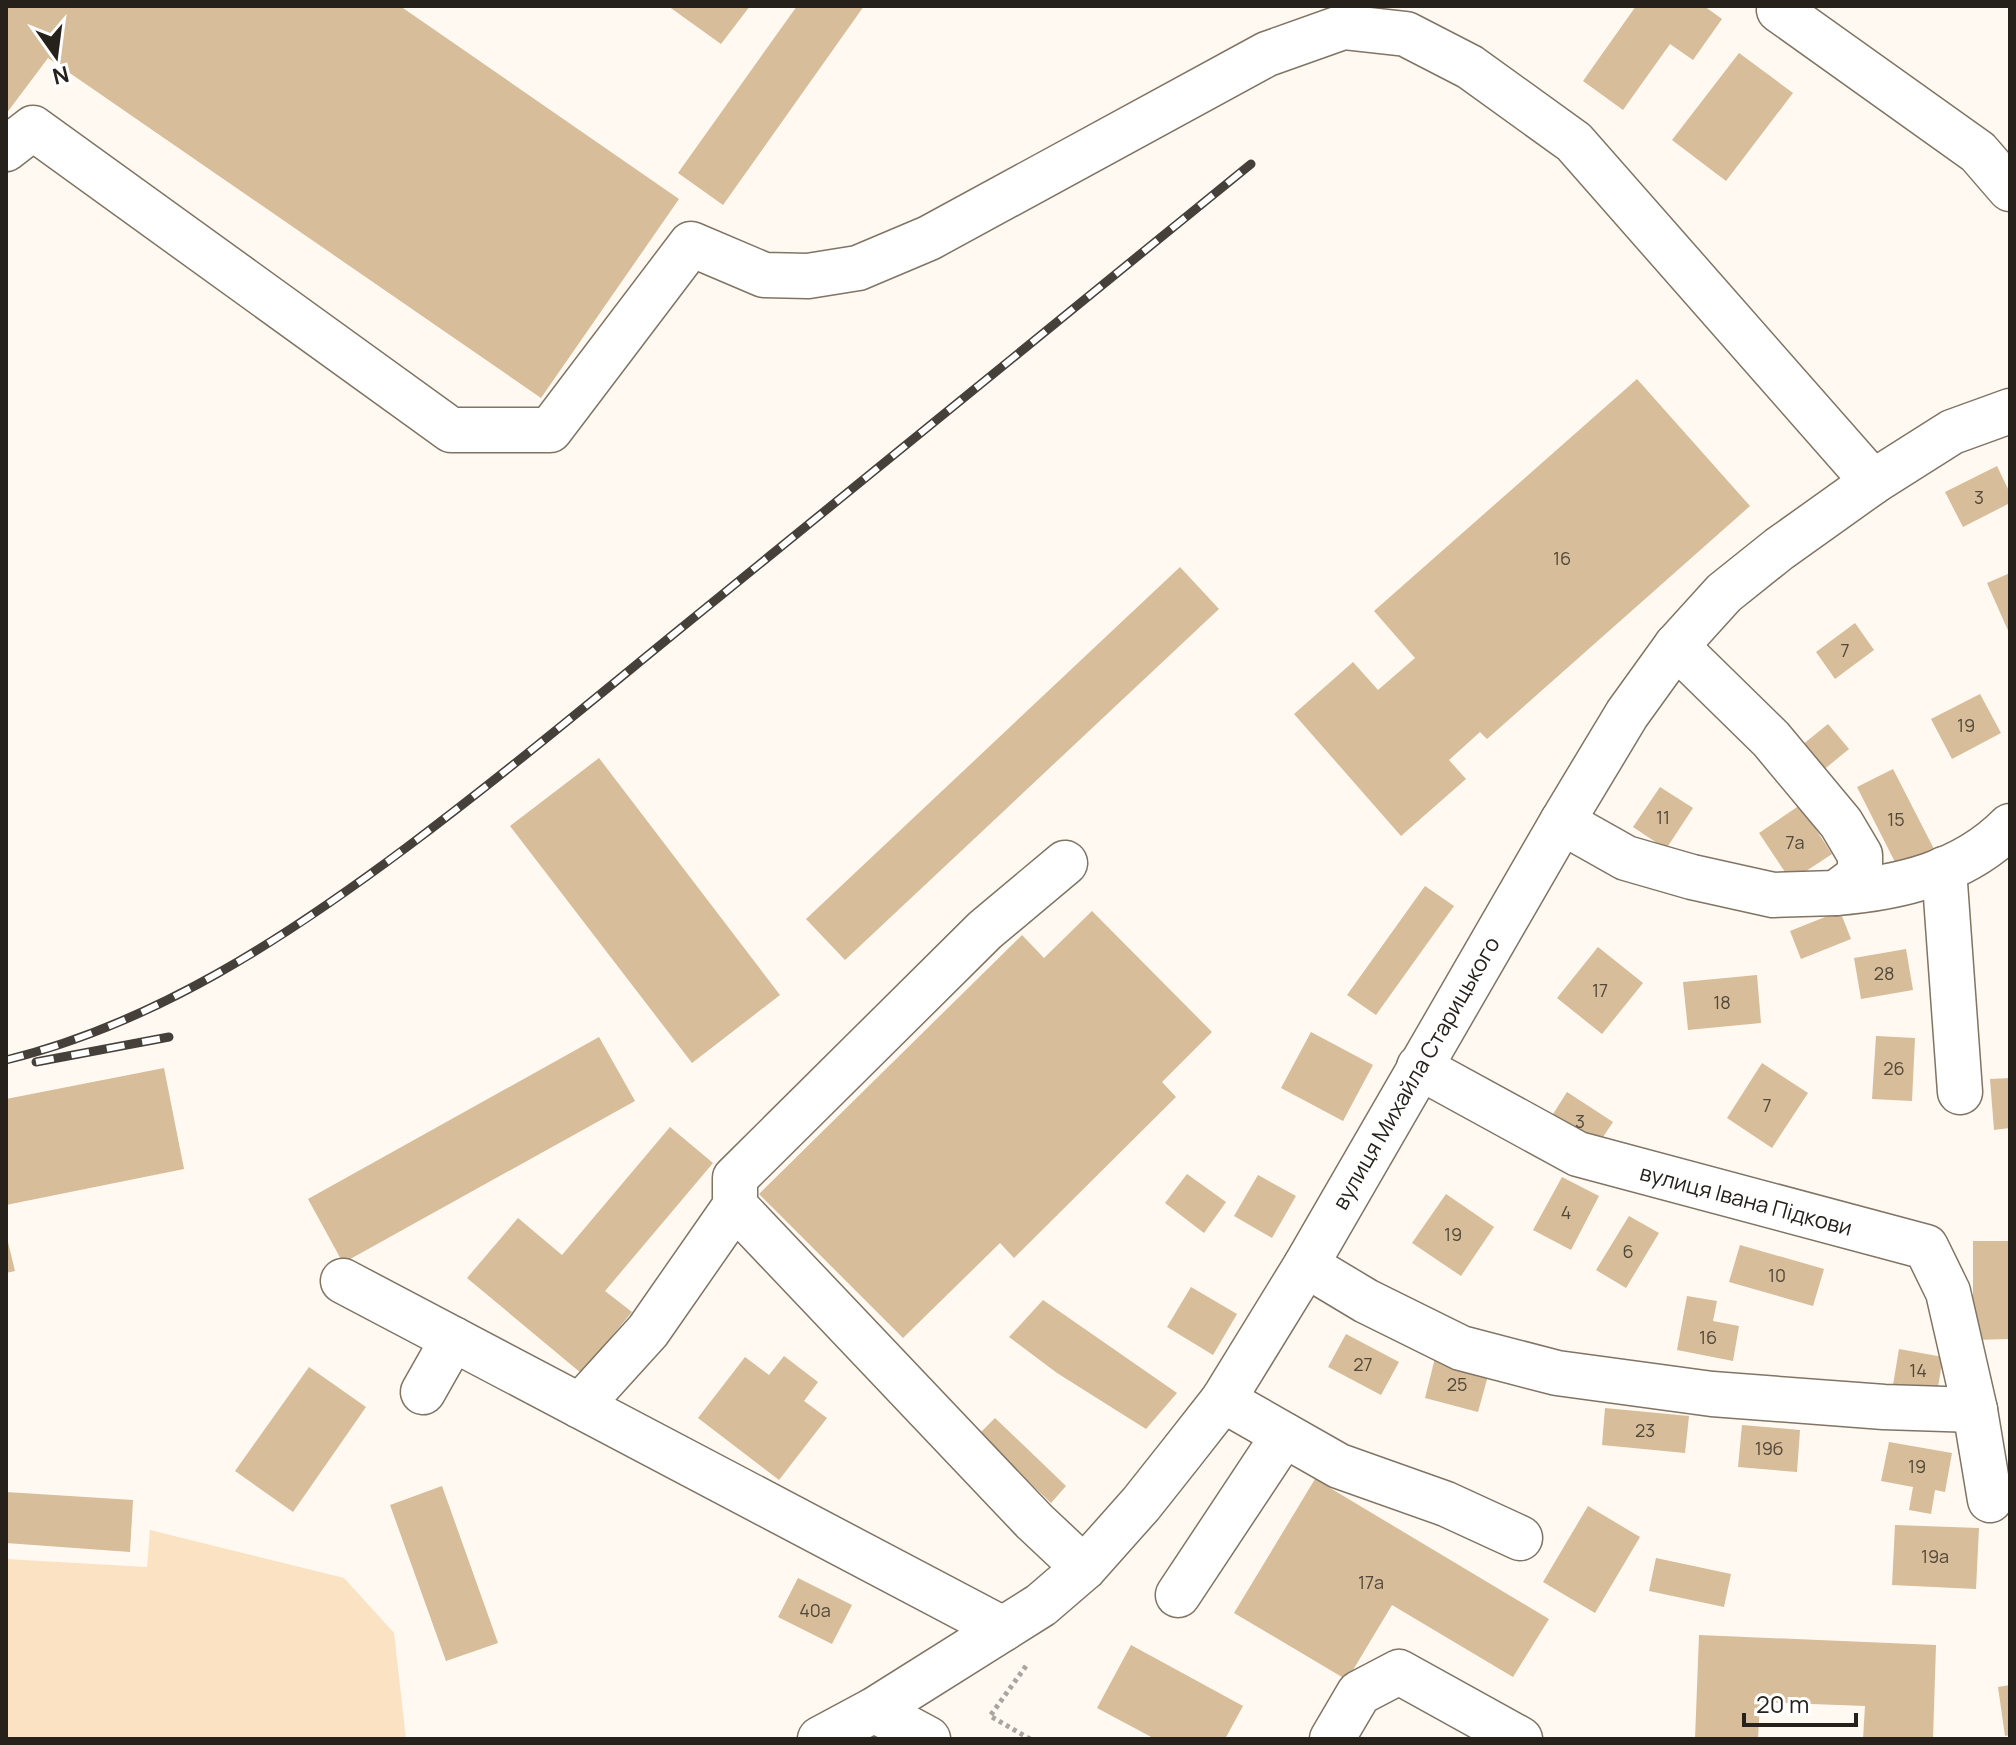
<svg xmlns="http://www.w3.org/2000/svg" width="2016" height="1745" font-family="Manrope,sans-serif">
	<rect width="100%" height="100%" fill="#fff9f2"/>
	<path fill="#fbe2c2" d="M150,1530L344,1578L394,1633L406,1739H6V1559L147,1567Z"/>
	<g fill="#d7bd99">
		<path d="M6,6H400L679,199L541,398L48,58L6,114Z"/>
		<path d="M668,6H750L721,44Z"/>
		<path d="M797,6H864L723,205L678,173Z"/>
		<path d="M1636,6H1704L1722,19L1693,60L1670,44L1623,110L1583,81Z"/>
		<path d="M1739,53L1793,93L1726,181L1672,140Z"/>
		<path d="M1637,379L1750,506L1487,739L1480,732L1449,760L1466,779L1401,836L1294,714L1353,662L1378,690L1415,658L1374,611Z"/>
		<path d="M1997,466L2010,493V503L1963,527L1945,492Z"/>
		<path d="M1180,567L1219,609L845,960L806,919Z"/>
		<path d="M2010,573V635L1987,583Z"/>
		<path d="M1855,623L1874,650L1835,679L1816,652Z"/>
		<path d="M1980,694L2001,733L1952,759L1931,719Z"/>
		<path d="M1828,724L1849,749L1816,776L1796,750Z"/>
		<path d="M599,758L780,995L692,1063L510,826Z"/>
		<path d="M1893,769L1936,853L1900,872L1857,787Z"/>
		<path d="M1660,787L1693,808L1666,849L1633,827Z"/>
		<path d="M1800,805L1832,854L1791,881L1759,833Z"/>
		<path d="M1425,886L1454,906L1376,1015L1347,995Z"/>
		<path d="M1092,911L1212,1032L1162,1082L1176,1097L1014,1258L1000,1243L903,1338L759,1194L1022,935L1044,958Z"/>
		<path d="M1840,911L1851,939L1801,959L1790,931Z"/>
		<path d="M1598,947L1643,983L1602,1034L1557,998Z"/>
		<path d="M1906,949L1913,990L1861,999L1854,958Z"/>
		<path d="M1757,975L1761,1023L1688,1030L1683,982Z"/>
		<path d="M1311,1032L1373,1065L1343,1121L1281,1088Z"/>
		<path d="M1876,1036L1915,1038L1912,1101L1872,1099Z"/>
		<path d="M599,1037L635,1101L343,1263L308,1199Z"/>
		<path d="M1762,1063L1808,1093L1772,1148L1727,1118Z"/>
		<path d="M164,1068L184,1169L6,1205V1099Z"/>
		<path d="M2010,1078V1128L1994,1130L1990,1079Z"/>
		<path d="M1567,1092L1613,1122L1593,1152L1548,1122Z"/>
		<path d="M670,1127L713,1163L605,1291L632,1312L581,1373L467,1278L518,1218L562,1255Z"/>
		<path d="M1187,1174L1226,1202L1204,1233L1165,1203Z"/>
		<path d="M1258,1175L1296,1196L1272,1238L1234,1216Z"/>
		<path d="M1562,1177L1599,1196L1571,1250L1533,1230Z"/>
		<path d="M1446,1194L1494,1227L1461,1276L1412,1243Z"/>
		<path d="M1629,1216L1659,1233L1626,1288L1596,1270Z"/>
		<path d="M6,1234L15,1271L6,1273Z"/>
		<path d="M1973,1241H2010V1339L1973,1340Z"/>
		<path d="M1740,1245L1824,1269L1813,1306L1729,1282Z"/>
		<path d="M1191,1287L1237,1314L1213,1355L1167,1327Z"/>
		<path d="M1687,1296L1717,1301L1713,1321L1739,1326L1733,1361L1677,1350Z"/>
		<path d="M1043,1300L1177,1393L1146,1429L1057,1373L1009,1337Z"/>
		<path d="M1346,1334L1399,1362L1381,1395L1328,1367Z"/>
		<path d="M1899,1349L1943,1357L1937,1393L1893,1385Z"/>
		<path d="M784,1356L818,1382L804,1401L827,1418L779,1480L698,1418L745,1357L769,1375Z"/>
		<path d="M1435,1358L1489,1372L1478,1412L1425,1398Z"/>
		<path d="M309,1367L366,1407L293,1512L235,1471Z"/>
		<path d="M1605,1408L1689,1416L1685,1453L1602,1445Z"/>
		<path d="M995,1418L1066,1486L1051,1503L979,1434Z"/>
		<path d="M1742,1425L1800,1430L1797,1472L1738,1467Z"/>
		<path d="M1889,1442L1952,1453L1945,1492L1935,1490L1931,1514L1909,1510L1913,1487L1881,1481Z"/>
		<path d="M1315,1479L1549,1619L1513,1677L1392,1605L1347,1680L1234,1613Z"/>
		<path d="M442,1486L498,1643L446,1661L390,1505Z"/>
		<path d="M6,1492L133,1500L130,1552L6,1543Z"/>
		<path d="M1588,1506L1640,1537L1595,1613L1543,1582Z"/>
		<path d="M1895,1525L1979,1528L1976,1589L1892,1585Z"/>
		<path d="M1656,1558L1731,1574L1724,1607L1649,1591Z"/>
		<path d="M798,1578L852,1605L832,1644L778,1617Z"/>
		<path d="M1699,1635L1936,1645L1933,1739H1863L1865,1706L1760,1702L1758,1739H1695Z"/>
		<path d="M1131,1645L1243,1706L1225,1739H1155L1097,1708Z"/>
		<path d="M2010,1685V1735L2005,1736L1998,1687Z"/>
	</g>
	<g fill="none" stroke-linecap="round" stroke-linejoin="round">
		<g stroke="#807464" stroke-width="47">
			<g id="minor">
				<path d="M1782,6L1779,10L1978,152L2010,189"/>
				<path d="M6,149L33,128L451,430H550L691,244L764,275L808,276L858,268L929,238L1267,54L1343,27L1406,34L1470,67L1574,142L1873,482"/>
				<path d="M1562,822L1626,858L1692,877L1773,895L1836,893L1860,875V855L1841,823L1771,739L1676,646"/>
				<path d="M1944,869L1960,1092"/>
				<path d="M1836,893C1899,888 1964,873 2010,826"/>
				<path d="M1419,1067L1578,1154L1926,1247L1948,1292L1975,1410L1990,1500"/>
				<path d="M735,1206L1034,1521L1084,1568"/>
				<path d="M1306,1265L1366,1301L1461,1348L1557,1373L1712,1394L1884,1407L1975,1410"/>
				<path d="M343,1281L1003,1629"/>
				<path d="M423,1392L453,1339"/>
				<path d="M1223,1400L1339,1466L1446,1504L1520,1538"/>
				<path d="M580,1406L648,1331L735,1206V1178L985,930L1065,863"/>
				<path d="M1178,1595L1284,1435"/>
				<path d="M874,1710L928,1739"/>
				<path d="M820,1739L874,1710L1041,1605L1084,1568L1141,1504L1183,1451L1223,1400L1306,1265L1562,822L1627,714L1676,646L1724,593L1779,549L1873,482L1952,432L2010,411"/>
				<path d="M1332,1739L1359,1693L1399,1672L1520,1739"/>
			</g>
		</g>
		<path stroke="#aba59f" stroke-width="5" stroke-dasharray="4 4" stroke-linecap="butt" d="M1026,1666L990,1716L1030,1739"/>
		<use href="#minor" stroke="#fff" stroke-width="44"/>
		<g stroke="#45403a" stroke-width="9">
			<g id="rail">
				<path d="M6,1060C156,1023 285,938 407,847C502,776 594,699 686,624C874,471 1063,317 1251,164"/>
				<path d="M36,1062L169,1037"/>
			</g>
		</g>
		<use href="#rail" stroke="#fff" stroke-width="6" stroke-dasharray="18" stroke-linecap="butt"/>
	</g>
	<g text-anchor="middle" stroke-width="6" stroke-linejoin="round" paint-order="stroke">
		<g font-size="18" fill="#52483a">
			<text x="1979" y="504">3</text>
			<text x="1562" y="565">16</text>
			<text x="1845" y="657">7</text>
			<text x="1966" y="732">19</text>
			<text x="1663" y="824">11</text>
			<text x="1896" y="826">15</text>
			<text x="1795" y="849">7а</text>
			<text x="1884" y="980">28</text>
			<text x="1600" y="997">17</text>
			<text x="1722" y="1009">18</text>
			<text x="1894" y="1075">26</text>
			<text x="1767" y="1112">7</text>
			<text x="1580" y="1128">3</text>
			<text x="1566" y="1219">4</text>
			<text x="1453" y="1241">19</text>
			<text x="1628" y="1258">6</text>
			<text x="1777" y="1282">10</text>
			<text x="1708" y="1344">16</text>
			<text x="1363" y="1371">27</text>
			<text x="1918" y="1377">14</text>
			<text x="1457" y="1391">25</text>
			<text x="1645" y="1437">23</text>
			<text x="1769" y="1455">19б</text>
			<text x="1917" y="1473">19</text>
			<text x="1935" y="1563">19а</text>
			<text x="1371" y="1589">17а</text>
			<text x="815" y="1617">40а</text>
		</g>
		<g font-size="22" fill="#26211b" stroke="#fff">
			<text transform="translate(1416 1073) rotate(-60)" y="8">вулиця Михайла Старицького</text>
			<text transform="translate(1746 1200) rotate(15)" y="8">вулиця Івана Підкови</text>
		</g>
	</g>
	<rect width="2016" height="1745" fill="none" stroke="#26211b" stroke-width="16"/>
	<g transform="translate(56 56) rotate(166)" stroke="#ffffff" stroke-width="6" paint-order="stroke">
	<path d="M0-6L14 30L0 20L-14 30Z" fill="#26211b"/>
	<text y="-12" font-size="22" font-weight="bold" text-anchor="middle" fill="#26211b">N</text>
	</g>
	<path d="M1744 1713v12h112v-12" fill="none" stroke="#26211b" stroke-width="4"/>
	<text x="1756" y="1713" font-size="24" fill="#26211b" stroke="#ffffff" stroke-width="6" paint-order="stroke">20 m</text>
</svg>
